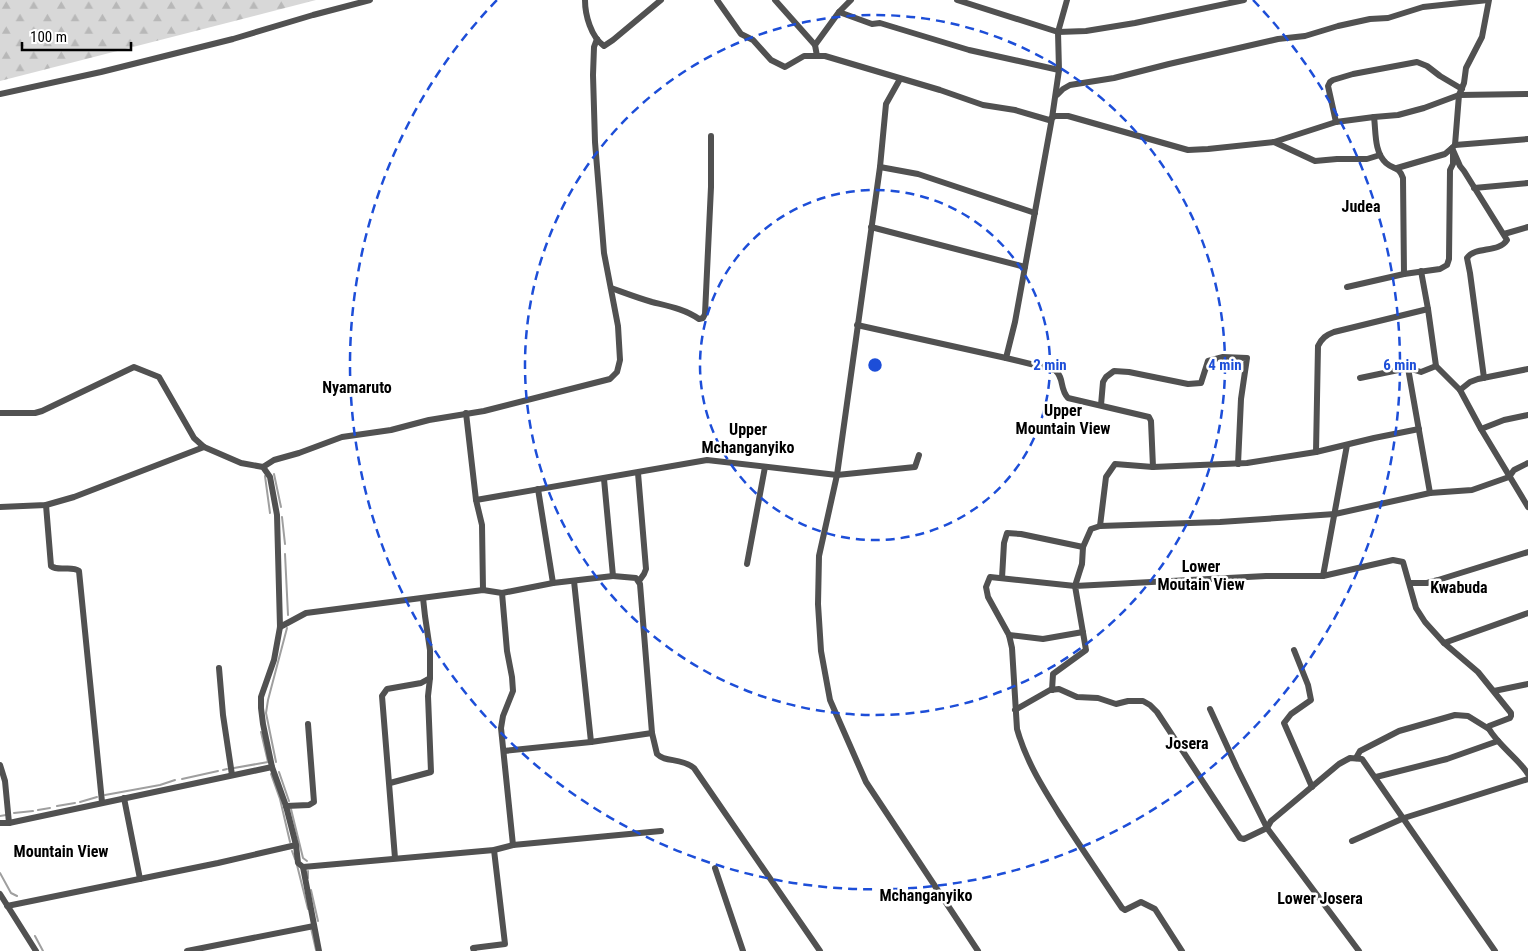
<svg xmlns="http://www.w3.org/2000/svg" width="1528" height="951" font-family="'Roboto Condensed',sans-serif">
	<defs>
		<pattern id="forest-firs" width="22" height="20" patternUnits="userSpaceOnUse" patternTransform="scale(1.25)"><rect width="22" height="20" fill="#d8d8d8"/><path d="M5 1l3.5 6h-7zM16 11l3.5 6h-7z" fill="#b8b8b8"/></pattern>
	</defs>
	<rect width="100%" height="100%" fill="#fff"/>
	<path fill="url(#forest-firs)" d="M0,0H316L0,81Z"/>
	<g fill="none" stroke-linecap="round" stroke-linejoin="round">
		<g stroke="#9f9f9f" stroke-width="2">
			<path d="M274,474L281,507"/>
			<path d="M265,476L270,513"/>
			<path d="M282,517L285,544"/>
			<path d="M285,554L288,615"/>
			<path d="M276,762L266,713L268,700L287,628"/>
			<path d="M234,768L268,762L261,732"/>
			<path d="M223,770L227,769"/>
			<path d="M279,772L289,801"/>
			<path d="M271,774L280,799L290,842"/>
			<path d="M182,779L218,771"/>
			<path d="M105,795L160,785L175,780"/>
			<path d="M80,802L97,797"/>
			<path d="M57,806L75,803"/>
			<path d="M291,809L303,858L307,861"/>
			<path d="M38,810L50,808"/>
			<path d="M14,813L33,811"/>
			<path d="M0,816L6,815"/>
			<path d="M292,851L295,859"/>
			<path d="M297,865L308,909"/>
			<path d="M308,871V878"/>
			<path d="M0,873L11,893L17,896"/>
			<path d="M311,890L318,921"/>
			<path d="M311,928L316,950"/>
			<path d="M35,936L43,951"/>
		</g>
		<g stroke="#515151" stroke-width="6">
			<path d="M585,0C585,15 591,37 604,46L613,40L661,0"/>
			<path d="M717,0L741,34L753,40L771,60L785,67L804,56H817"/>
			<path d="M775,0L815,45"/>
			<path d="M851,0L839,12L815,45L817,56H825L940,90L983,105L1015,110L1049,120L1055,116H1068L1188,150L1208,149L1274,142L1336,122L1374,117L1398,115L1424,108L1459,95L1528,94"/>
			<path d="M957,0L1058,32L1086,31L1135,23L1244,0"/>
			<path d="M1067,0L1058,32L1059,70L1052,118L1015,322L1006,358L1055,370C1065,379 1059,388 1068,398L1149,417L1151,421L1153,467"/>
			<path d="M839,12L872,24L880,23L969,50L1059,70"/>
			<path d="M900,79L886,104L880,167L837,475L819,556L818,604L821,651L830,700L866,782L978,951"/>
			<path d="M0,94L101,72L233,39L313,15L370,0"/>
			<path d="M1057,95L1063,89L1070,85L1114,78L1169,64L1278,39L1305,36L1338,26L1370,19L1388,18L1423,7L1488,0"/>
			<path d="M1374,117C1376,132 1374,152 1386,163C1394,170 1399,166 1403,178L1404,274"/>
			<path d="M1336,122L1328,86L1330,82L1333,80L1353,74L1417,62L1427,66L1440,76L1462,89"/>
			<path d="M1274,142L1315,161L1337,159H1367L1380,155"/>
			<path d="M1455,145L1528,139"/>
			<path d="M880,167L918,174L1035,213"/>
			<path d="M1397,168L1445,154L1452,148"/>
			<path d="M1474,188L1528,183"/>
			<path d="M871,227L1025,267"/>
			<path d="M1504,234L1528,227"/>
			<path d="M1421,271L1428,309L1436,366L1460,390L1481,429L1528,507"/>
			<path d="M1347,287L1404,274L1440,269L1447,265L1449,259L1450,170L1453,164V154"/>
			<path d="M611,288C625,293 638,298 652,302C668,306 685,309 699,319L703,318L705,314L711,187V136"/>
			<path d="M857,325L1006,358"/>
			<path d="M1408,368L1430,493"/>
			<path d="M1360,378L1408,368L1421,372L1436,366"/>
			<path d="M1484,378L1470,273L1467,258C1475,246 1499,253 1507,240L1464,171L1460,166L1452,148L1455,145L1459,95L1464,83L1466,68L1482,37L1489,0"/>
			<path d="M1460,390L1470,382L1478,379L1528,369"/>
			<path d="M1101,405L1103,382L1106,377L1114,371L1129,372L1188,384L1201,383L1208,361L1223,357L1247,358L1241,399L1238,464"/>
			<path d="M0,413H35L42,411L134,367L159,377L194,438L204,447L241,463L263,467L270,477L277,515L280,627L274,660L261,697V708L263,724L272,767L286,806L296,845L298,863L303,867L319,951"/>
			<path d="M466,413L476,500"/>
			<path d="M1481,429L1504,420L1528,415"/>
			<path d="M1316,452L1318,346C1322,338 1326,335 1334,332L1428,309"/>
			<path d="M263,467L274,460L299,453L342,437L391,430L429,420L484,411L610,379L617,372L620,360L618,326L604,253L595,142L593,75L594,47L597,39"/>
			<path d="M638,473L646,569L644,574L639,581"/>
			<path d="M604,479L613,576L636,578L640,584L652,733L657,754C666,763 680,757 694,768L820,951"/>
			<path d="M538,489L553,583"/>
			<path d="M46,505L51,566C59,572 71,565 79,571L102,802"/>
			<path d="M0,507L46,505L74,497L204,447"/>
			<path d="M1100,526L1106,477L1115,464L1153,467L1247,463L1316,452L1374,438L1419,429"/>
			<path d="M747,564L765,467"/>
			<path d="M1323,576L1347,445"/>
			<path d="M1002,578L1004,543L1007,533L1021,534L1083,547"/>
			<path d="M574,581L591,742"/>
			<path d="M1410,583H1427L1438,580L1528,552"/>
			<path d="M483,590L482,525L476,500L707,460L837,475L915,467L919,455"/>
			<path d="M502,593L553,583L613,576"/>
			<path d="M280,627L306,613L483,590L502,593L507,651L512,677L513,691L503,716L501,728L513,845"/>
			<path d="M1009,635L1043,639L1083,632"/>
			<path d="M1444,643L1528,613"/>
			<path d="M1294,650L1308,685L1311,700L1291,714L1284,723L1312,787"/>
			<path d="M219,668L223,715L232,775"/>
			<path d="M1052,690L1053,674L1086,650L1075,586L1266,576H1323L1393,560L1403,562L1416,608L1425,622L1444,643L1478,672L1511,713V716L1510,718L1489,726V729C1499,746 1517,757 1528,774"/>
			<path d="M1494,691L1528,684"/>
			<path d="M1210,709L1237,768L1267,828L1359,951"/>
			<path d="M1015,710L1050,690L1059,689L1077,697L1098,698L1116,704L1128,701H1143L1150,705L1157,712L1240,838L1244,839L1267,828L1271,821L1339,764L1350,758L1362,759L1495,951"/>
			<path d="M504,751L591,742L652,733"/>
			<path d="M1356,758L1360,751L1399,731L1455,715L1468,716L1489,729"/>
			<path d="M0,765L5,781L9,823"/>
			<path d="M1376,777L1447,759L1498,741"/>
			<path d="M390,783L431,772L428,696L430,678"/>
			<path d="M124,798L140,879"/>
			<path d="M286,806L309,805L314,802L308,724"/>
			<path d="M0,823H9L272,767"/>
			<path d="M1352,841L1404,818L1528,779"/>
			<path d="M395,858L382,696L387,689L421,683L430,678V650L425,616L423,598"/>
			<path d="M303,867L494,850L513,845L661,831"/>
			<path d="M715,868L743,951"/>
			<path d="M0,894L36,951"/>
			<path d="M7,906L218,863L296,845"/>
			<path d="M187,951L314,926"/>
			<path d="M474,951L473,948L505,944L494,850"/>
			<path d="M1182,951L1155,909L1141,902L1125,910L1122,908C1101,877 1080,846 1060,815C1043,788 1026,761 1017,729L1012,648L1009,635L988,597L986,587L990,577L1075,586L1082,564L1083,547L1091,529L1100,526L1220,522L1335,514L1430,493L1472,490L1509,477L1514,470L1528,463"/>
		</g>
	</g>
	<g fill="none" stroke="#1d4ed8" stroke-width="2.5" stroke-dasharray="9 6">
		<circle cx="875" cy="365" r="175"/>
		<circle cx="875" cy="365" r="350"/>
		<path d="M1253 0A525 525 0 1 1 497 0"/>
	</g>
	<g text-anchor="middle" stroke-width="5" stroke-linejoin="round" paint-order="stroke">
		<g font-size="16" font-weight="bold" fill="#000" stroke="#fff">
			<text x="1361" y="212">Judea</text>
			<text x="357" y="393">Nyamaruto</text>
			<text x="1063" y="416">Upper<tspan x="1063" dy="18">Mountain View</tspan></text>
			<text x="748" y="435">Upper<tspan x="748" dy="18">Mchanganyiko</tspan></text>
			<text x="1201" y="572">Lower<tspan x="1201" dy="18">Moutain View</tspan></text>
			<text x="1459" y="593">Kwabuda</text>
			<text x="1187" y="749">Josera</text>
			<text x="61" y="857">Mountain View</text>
			<text x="926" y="901">Mchanganyiko</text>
			<text x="1320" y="904">Lower Josera</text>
		</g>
	</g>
	<circle cx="875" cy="365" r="8" fill="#1d4ed8" stroke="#fff" stroke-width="2.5"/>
	<g font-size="15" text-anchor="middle" font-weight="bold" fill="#1d4ed8" stroke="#fff" stroke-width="5" stroke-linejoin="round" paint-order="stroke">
		<text x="1050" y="370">2 min</text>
		<text x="1225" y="370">4 min</text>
		<text x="1400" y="370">6 min</text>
	</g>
	<path d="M22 42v8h109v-8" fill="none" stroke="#000000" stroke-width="2.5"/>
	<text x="30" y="42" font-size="15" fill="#000000" stroke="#ffffff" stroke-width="4" paint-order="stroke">100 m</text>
</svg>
